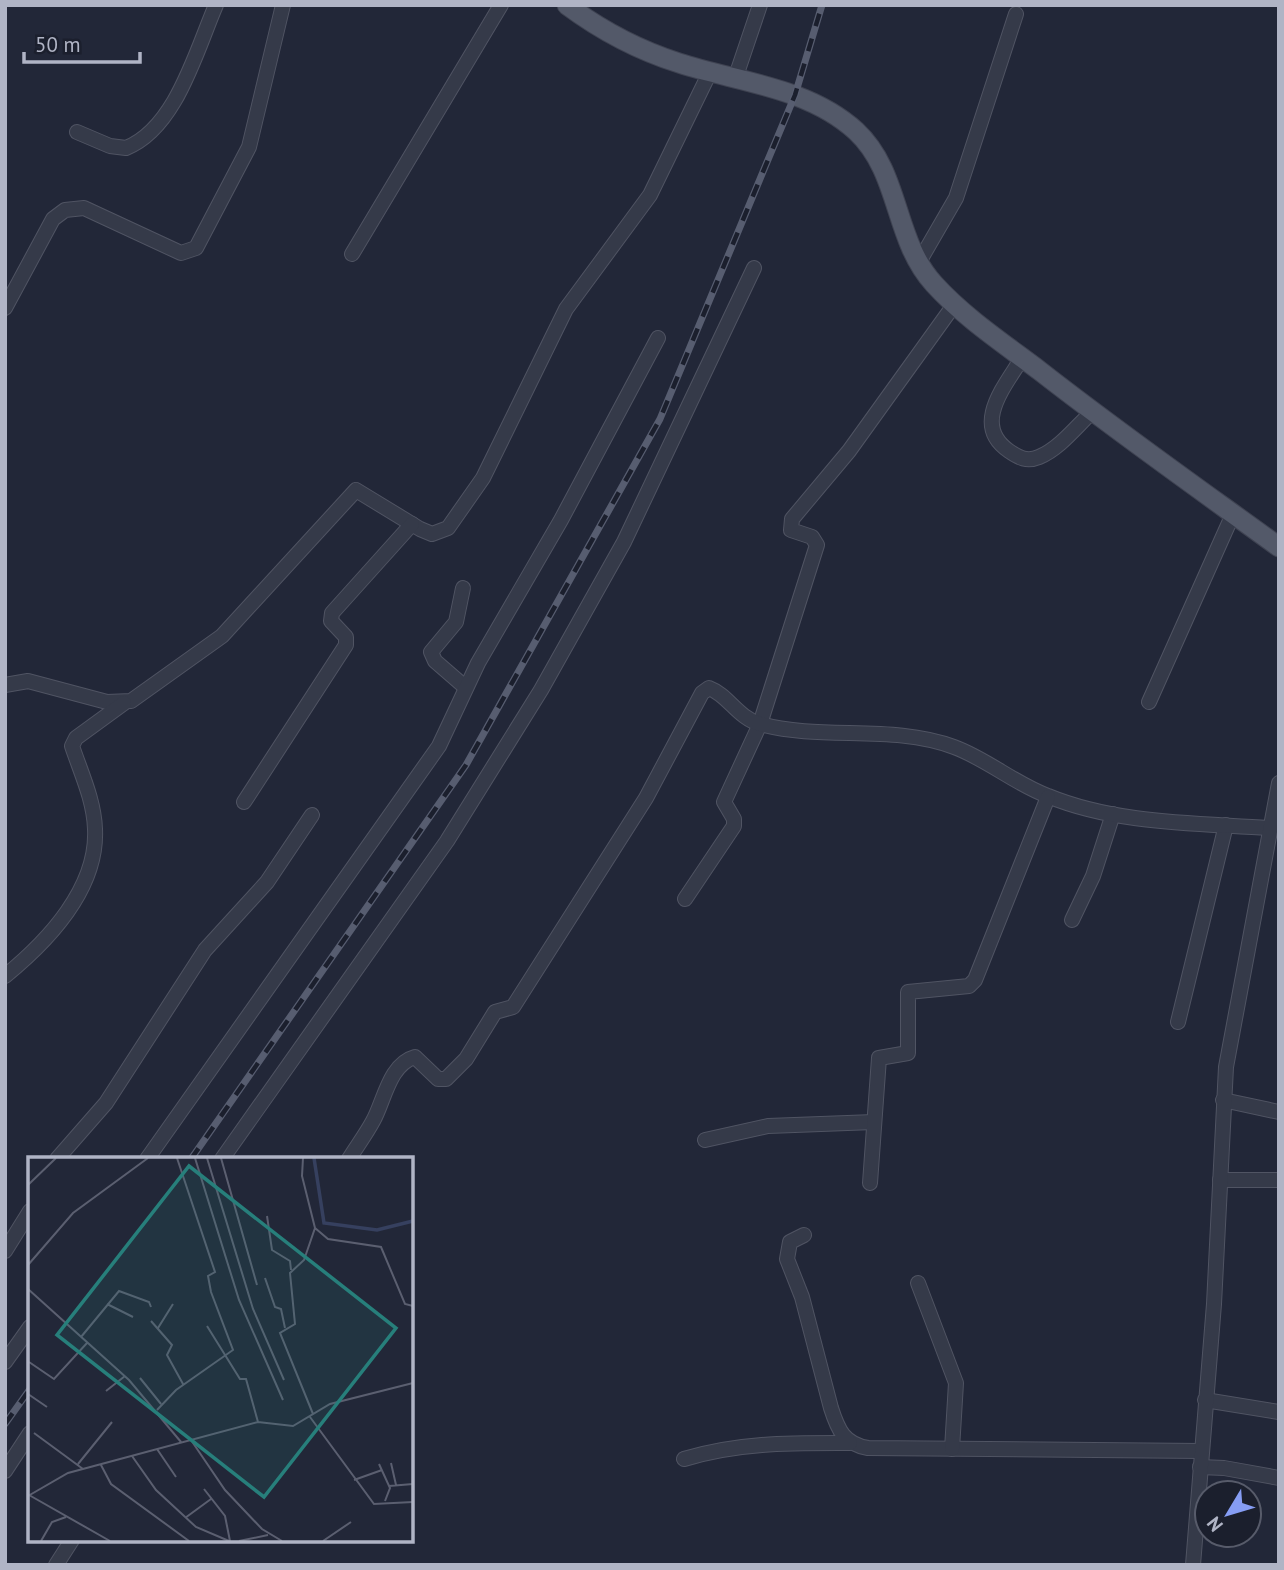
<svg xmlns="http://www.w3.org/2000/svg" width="1284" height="1570" font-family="'PT Sans',sans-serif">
	<rect width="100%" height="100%" fill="#222738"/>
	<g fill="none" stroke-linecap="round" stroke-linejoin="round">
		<g stroke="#505463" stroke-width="16">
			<g id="minor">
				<path d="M735,79L760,5"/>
				<path d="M77,132L110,146L126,148C176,128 196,51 216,5"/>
				<path d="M352,254L501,5"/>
				<path d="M919,262L956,198L1016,14"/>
				<path d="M5,308L53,219L65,210L84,208L181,253L196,248L249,147L283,5"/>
				<path d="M1022,358C1005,386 971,425 1009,451C1019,458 1027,462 1039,457C1059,449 1076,427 1092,412"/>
				<path d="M463,588L456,622L431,652L435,661L465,687"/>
				<path d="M5,685L28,681L107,702L131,701L222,636L356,490L420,529L432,534L448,528L483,478L566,309L650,195L710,72"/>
				<path d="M1149,702L1233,514"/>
				<path d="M244,802L346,645V637L331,621L332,613L412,524"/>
				<path d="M685,899L734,826V819L724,802L760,724L817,545L812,537L791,530L792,519L849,451L954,305"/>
				<path d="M1072,920L1093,876L1113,814"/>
				<path d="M5,976C48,941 98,888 95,829C94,800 81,773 72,746L76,738L124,703"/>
				<path d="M1178,1022L1226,825"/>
				<path d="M1223,1100L1279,1112"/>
				<path d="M705,1140L768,1126L874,1122"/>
				<path d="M57,1159L106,1103L205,950L267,882L312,815"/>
				<path d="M147,1159L439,746L478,663L561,520L658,338"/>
				<path d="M222,1159L447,841L541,690L624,542L754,268"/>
				<path d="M349,1159C357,1146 366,1134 373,1121C384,1102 389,1064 415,1057L438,1079H446L466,1059L495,1012L513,1007L646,798L702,693L709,688C728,695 738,718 760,724C823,741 892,724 954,747C987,759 1015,784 1048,796C1116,824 1195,823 1268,828"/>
				<path d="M1220,1180H1279"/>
				<path d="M870,1183L879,1058L908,1053V992L969,986L975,980L1048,797"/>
				<path d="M804,1235L790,1242L787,1259L802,1297L831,1408C838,1430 844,1444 868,1448L1201,1451"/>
				<path d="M5,1251L30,1211"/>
				<path d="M918,1283L956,1383L952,1449"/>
				<path d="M5,1362L30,1327"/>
				<path d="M1205,1400L1279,1412"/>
				<path d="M684,1459C739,1442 793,1443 850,1443"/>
				<path d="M1200,1467L1224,1468L1279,1478"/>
				<path d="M5,1471L30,1433"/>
				<path d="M56,1565L72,1540"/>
				<path d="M1193,1565L1214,1304L1226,1067L1279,783"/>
			</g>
		</g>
		<g stroke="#3f4352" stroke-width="21">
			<path id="major" d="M567,5C602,31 638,50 679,63C737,82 808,87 856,131C901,173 893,239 934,284C965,318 1003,343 1040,371C1118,432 1199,489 1279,547"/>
		</g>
		<use href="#minor" stroke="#353a49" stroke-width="14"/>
		<use href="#major" stroke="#535969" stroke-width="19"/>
		<g stroke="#575d70" stroke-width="7">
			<g id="rail">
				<path d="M191,1159L466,765L660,419L795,95L822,5"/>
				<path d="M5,1424L30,1389"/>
			</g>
		</g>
		<use href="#rail" stroke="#1b1f2d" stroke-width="4.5" stroke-dasharray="13" stroke-linecap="butt"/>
	</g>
	<g transform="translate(28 1157)">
		<rect width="385" height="385" fill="#222738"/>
		<path fill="none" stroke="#36405f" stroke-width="3.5" d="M286,1L296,66L349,73L385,64"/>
		<path fill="none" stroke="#5b5f70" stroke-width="2" d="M167,1L211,143L255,243M179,1L225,152L256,223M193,1L229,128M275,1L274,19L287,71L276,103L262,116L267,167L252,176L285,257M0,28L28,1M239,59L244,93L262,104L263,113M287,71L300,82L353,90L377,147L385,149M0,108L45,56L120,1M237,121L247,150L253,152L257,171M0,132L101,223L153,285M79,147L105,160M123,164L144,188L139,198L155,227M179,169L212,222H218L230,265M130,171L145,147M53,180L91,134L121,145L123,150M1,205L26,222L59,186M112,221L133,247M78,234L97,219M0,237L19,250M129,253L148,233L205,193L183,135L180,119L187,115L149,1M282,260L346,347L385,345M6,276L55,312M163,283L197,333L234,372L254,384M129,292L148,320M104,299L128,333L168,370L201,384M363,306L368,328M50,307L84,265M351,307L362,331L357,344M73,308L83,327L161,384M326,323L354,313M361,329L385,327M176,332L197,359L202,384M1,338L82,384M0,339L40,316L230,265L265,269L302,247L385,226M157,361L183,342M13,384L24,365L38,360M211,384L240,378M295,384L323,365"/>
		<path fill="#277f7b" fill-opacity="0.15" stroke="#277f7b" stroke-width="3.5" d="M161,9L368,171L236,340L29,178Z"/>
		<rect width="385" height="385" fill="none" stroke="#b0b4c5" stroke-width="3.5"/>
	</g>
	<rect width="1284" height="1570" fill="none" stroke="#b0b4c5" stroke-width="14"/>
	<g transform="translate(1228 1514) rotate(232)"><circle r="33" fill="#1b1f2d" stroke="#575b6a" stroke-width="2"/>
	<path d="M0-5L12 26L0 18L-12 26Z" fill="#869df4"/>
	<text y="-10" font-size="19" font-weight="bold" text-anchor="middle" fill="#b0b4c5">N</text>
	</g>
	<path d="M24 52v10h116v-10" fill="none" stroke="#b0b4c5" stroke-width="3.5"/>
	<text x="35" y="52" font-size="21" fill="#b0b4c5" stroke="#1b1f2d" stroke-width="5" paint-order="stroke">50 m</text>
</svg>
